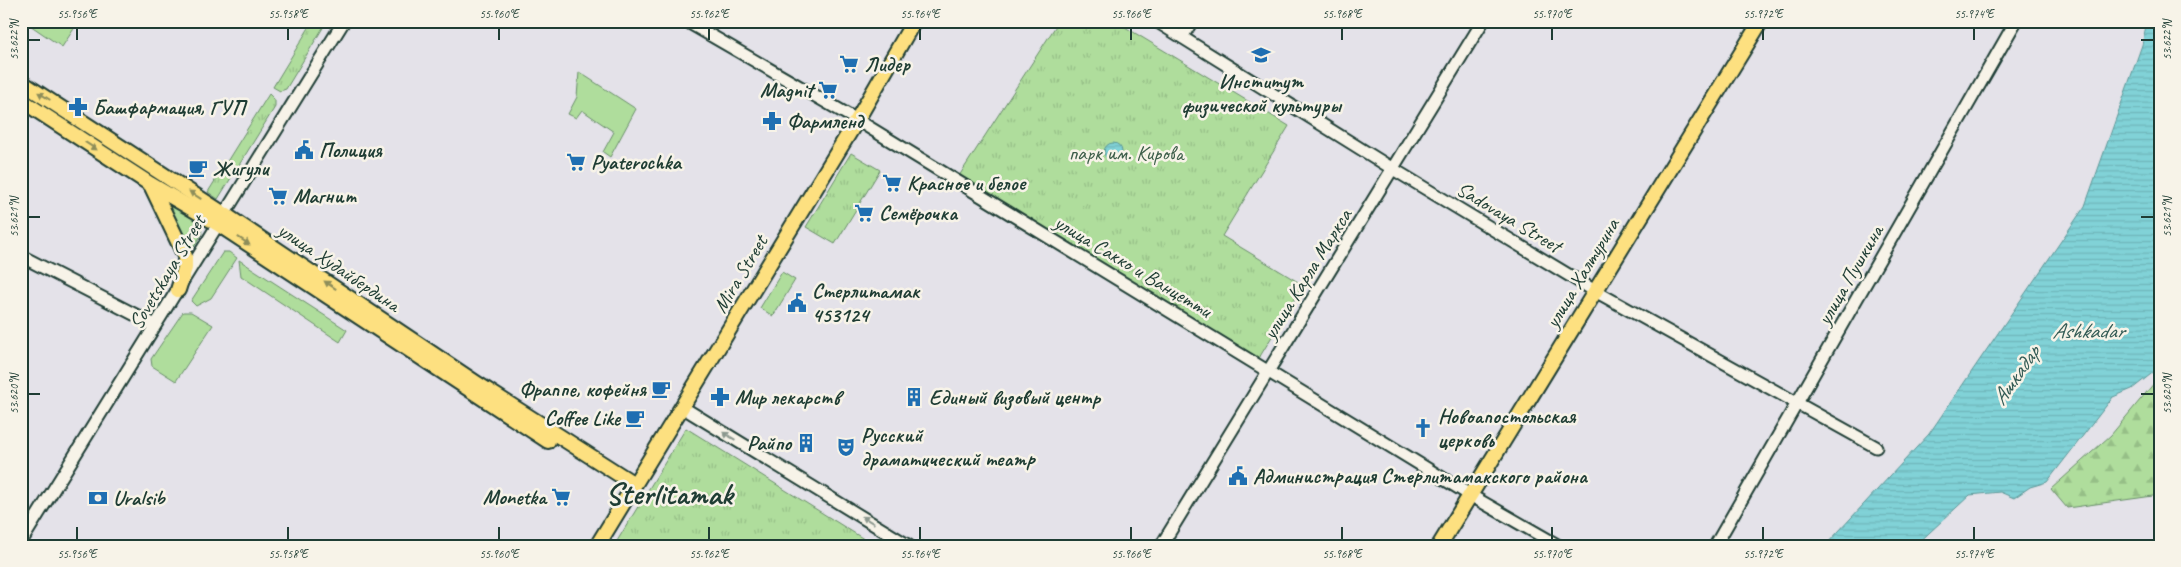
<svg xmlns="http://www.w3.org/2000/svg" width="2181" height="567" font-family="Caveat,sans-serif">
	<defs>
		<pattern id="forest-firs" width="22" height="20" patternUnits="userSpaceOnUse" patternTransform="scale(1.25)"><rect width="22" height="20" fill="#afdd9c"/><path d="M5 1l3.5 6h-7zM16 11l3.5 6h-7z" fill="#96bf87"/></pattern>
		<pattern id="park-tufts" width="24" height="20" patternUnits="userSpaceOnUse" patternTransform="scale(1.25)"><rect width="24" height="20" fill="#afdd9c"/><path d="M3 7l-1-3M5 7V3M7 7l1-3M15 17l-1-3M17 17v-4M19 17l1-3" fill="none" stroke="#96bf87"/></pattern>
		<pattern id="water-rules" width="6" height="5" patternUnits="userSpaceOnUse" patternTransform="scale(1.25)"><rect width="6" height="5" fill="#81d2d7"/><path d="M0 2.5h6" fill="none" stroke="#6fb5b9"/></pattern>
	</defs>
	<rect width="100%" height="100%" fill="#e4e2e9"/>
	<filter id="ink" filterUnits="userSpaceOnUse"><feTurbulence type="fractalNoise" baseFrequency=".02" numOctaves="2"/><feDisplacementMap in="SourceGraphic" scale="10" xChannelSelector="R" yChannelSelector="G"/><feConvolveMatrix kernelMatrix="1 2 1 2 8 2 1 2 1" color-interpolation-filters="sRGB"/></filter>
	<g filter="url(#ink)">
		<g fill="#afdd9c" stroke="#678d68">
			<path d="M24,21H79L62,47Z"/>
			<path d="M579,72L636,109L610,157L603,152L614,132L582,110L576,118L568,114L577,97Z"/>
			<path d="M167,201L200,224L202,234L194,247L187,244Z"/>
			<path d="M223,252H229L237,258L211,298L196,306L191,301Z"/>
			<path d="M239,260L347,330L340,342L241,276Z"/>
			<path d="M782,272L795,280L773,316L760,308Z"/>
			<path d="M183,312H191L213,325L176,381L152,366L151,359Z"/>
		</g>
		<path fill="url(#forest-firs)" stroke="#678d68" d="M2160,376V495L2067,508L2051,489L2111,435Z"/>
		<g fill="url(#park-tufts)" stroke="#678d68">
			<path d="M313,21H327L286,89L280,91L273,87Z"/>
			<path d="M1059,21H1115L1289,126L1222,236L1303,285L1259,358L959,176Z"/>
			<path d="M269,94L275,100V107L218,199L208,192Z"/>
			<path d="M851,153L880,170L835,244L806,227Z"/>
			<path d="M686,428L875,546H614Z"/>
		</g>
		<g fill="url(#water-rules)" stroke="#5a9696">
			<path d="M2147,21H2160V367L2132,389L2113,397L2047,482L2030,487L2014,498L2000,492L1970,495L1915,546H1825L1929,434L2085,206L2142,45Z"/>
			<circle cx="1113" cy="152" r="9"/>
		</g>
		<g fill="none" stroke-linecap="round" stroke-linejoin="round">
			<g stroke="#1f3d34" stroke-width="15">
				<g id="minor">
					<path d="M686,21L857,120L1470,495L1559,546"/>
					<path d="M1156,21L1393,169L1595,291L1876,447"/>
					<path d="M1182,37L1192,21"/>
					<path d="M21,256L155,325"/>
					<path d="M682,407L909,546"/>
					<path d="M21,542L344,21"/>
					<path d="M1161,546L1483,21"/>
					<path d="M1715,546L2016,21"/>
				</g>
			</g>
			<g stroke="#1f3d34" stroke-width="18">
				<g id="major">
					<path d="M21,82L224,214L476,383L634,484"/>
					<path d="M21,100L150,184L218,224L548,441"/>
					<path d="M151,185L185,256V268L178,290"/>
					<path d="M597,546L857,120L914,21"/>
					<path d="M1439,546L1761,21"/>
				</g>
			</g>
			<use href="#minor" stroke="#f7f3e8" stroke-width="11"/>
			<use href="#major" stroke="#fde080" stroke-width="14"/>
		</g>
		<defs><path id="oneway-solid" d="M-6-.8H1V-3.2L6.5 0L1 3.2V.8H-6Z" transform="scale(1.25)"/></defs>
		<g fill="#8e8e5a">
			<use href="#oneway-solid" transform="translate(44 96) rotate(-148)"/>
			<use href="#oneway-solid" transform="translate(91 146) rotate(33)"/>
			<use href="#oneway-solid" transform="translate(195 195) rotate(-147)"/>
			<use href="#oneway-solid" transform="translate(244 241) rotate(34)"/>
			<use href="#oneway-solid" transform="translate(330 285) rotate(-146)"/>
		</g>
		<g fill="#8b988e">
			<use href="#oneway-solid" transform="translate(729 436) rotate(-149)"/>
			<use href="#oneway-solid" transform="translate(868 520) rotate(-149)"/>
		</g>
	</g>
	<path fill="none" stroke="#1f3d34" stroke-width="2" d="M77,28V40M288,28V40M499,28V40M709,28V40M920,28V40M1131,28V40M1342,28V40M1552,28V40M1763,28V40M1974,28V40M28,40H40M2141,40H2154M28,217H40M2141,217H2154M28,394H40M2141,394H2154M77,527V540M288,527V540M499,527V540M709,527V540M920,527V540M1131,527V540M1342,527V540M1552,527V540M1763,527V540M1974,527V540"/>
	<defs>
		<g id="university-bare" transform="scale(1.5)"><path d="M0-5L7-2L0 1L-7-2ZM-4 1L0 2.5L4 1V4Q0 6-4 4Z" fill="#1f6fb2" stroke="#f7f3e8" stroke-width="2.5" paint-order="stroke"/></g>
		<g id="supermarket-bare" transform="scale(1.5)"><path d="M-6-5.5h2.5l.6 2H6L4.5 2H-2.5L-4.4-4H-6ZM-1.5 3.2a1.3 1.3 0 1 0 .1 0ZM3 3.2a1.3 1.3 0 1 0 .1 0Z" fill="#1f6fb2" stroke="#f7f3e8" stroke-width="2.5" paint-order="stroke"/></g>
		<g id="pharmacy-bare" transform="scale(1.5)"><path d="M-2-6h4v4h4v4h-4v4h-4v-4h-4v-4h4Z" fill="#1f6fb2" stroke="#f7f3e8" stroke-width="2.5" paint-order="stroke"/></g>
		<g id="civic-bare" transform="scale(1.5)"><path d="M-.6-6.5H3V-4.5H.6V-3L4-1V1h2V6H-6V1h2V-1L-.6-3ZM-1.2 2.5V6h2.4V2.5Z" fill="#1f6fb2" stroke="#f7f3e8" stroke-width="2.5" paint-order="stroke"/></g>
		<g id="cafe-bare" transform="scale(1.5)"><path d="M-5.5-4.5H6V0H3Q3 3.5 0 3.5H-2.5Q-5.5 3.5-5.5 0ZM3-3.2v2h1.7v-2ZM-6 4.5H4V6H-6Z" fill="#1f6fb2" stroke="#f7f3e8" stroke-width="2.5" paint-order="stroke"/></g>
		<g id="building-bare" transform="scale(1.5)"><path d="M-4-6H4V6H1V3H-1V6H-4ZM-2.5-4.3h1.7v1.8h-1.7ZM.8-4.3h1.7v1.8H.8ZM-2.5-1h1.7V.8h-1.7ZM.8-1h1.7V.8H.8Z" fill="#1f6fb2" stroke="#f7f3e8" stroke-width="2.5" paint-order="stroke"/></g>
		<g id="church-bare" transform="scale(1.5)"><path d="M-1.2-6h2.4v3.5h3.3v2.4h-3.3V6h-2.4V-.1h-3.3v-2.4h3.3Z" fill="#1f6fb2" stroke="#f7f3e8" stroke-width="2.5" paint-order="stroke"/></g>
		<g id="theatre-bare" transform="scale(1.5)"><path d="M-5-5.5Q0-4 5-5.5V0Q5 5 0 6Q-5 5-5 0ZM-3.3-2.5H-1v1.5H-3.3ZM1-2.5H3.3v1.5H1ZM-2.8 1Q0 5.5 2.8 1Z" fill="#1f6fb2" stroke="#f7f3e8" stroke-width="2.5" paint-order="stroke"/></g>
		<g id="bank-bare" transform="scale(1.5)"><path d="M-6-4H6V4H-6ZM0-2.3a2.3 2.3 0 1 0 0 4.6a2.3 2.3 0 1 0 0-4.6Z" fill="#1f6fb2" stroke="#f7f3e8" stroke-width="2.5" paint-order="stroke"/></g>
	</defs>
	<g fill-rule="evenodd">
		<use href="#university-bare" x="1261" y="55"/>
		<use href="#supermarket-bare" x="849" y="64"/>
		<use href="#supermarket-bare" x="828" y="90"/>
		<use href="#pharmacy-bare" x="78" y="107"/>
		<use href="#pharmacy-bare" x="772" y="121"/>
		<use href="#civic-bare" x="304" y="150"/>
		<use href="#supermarket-bare" x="576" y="162"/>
		<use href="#cafe-bare" x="198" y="168"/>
		<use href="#supermarket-bare" x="892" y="183"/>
		<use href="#supermarket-bare" x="278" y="196"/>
		<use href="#supermarket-bare" x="864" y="213"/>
		<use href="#civic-bare" x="797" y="303"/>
		<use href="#cafe-bare" x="661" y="389"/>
		<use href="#pharmacy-bare" x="720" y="397"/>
		<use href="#building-bare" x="914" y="397"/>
		<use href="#cafe-bare" x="635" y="418"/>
		<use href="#church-bare" x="1423" y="428"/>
		<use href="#building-bare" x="806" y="443"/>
		<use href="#theatre-bare" x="846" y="447"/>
		<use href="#civic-bare" x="1238" y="476"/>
		<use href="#supermarket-bare" x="561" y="497"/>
		<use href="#bank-bare" x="98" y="498"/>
	</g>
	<g text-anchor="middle" stroke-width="5" stroke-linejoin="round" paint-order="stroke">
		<g font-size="21" font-weight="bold" fill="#1f3d34" stroke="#f7f3e8" text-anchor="start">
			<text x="864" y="71">Лидер</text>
			<text x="1261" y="88" text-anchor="middle">Институт<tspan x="1261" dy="24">физической культуры</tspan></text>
			<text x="813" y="97" text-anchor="end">Magnit</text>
			<text x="93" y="114">Башфармация, ГУП</text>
			<text x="787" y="128">Фармленд</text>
			<text x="319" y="157">Полиция</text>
			<text x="591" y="169">Pyaterochka</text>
			<text x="213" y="175">Жигули</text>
			<text x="907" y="190">Красное и белое</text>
			<text x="293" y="203">Магнит</text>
			<text x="879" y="220">Семёрочка</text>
			<text x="812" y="298">Стерлитамак<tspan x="812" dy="24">453124</tspan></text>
			<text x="646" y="396" text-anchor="end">Фраппе, кофейня</text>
			<text x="735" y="404">Мир лекарств</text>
			<text x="929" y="404">Единый визовый центр</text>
			<text x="1438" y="423">Новоапостольская<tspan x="1438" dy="24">церковь</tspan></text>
			<text x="620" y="425" text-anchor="end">Coffee Like</text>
			<text x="861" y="442">Русский<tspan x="861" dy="24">драматический театр</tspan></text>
			<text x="791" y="450" text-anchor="end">Райпо</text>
			<text x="1253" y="483">Администрация Стерлитамакского района</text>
			<text x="546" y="504" text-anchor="end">Monetka</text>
			<text x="113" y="505">Uralsib</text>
		</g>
		<g font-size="21" fill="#3c5d49" stroke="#f7f3e8">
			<text x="1126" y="160">парк им. Кирова</text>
		</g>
		<g font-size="21" fill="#1f3d34" stroke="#f7f3e8">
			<text transform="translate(1509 217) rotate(31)" y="7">Sadovaya Street</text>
			<text transform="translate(1133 266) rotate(31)" y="7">улица Сакко и Ванцетти</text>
			<text transform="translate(339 267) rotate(34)" y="7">улица Худайбердина</text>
			<text transform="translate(167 272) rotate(-59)" y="7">Sovetskaya Street</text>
			<text transform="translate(1582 273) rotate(-59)" y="7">улица Халтурина</text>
			<text transform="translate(740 274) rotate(-59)" y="7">Mira Street</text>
			<text transform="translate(1307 274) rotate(-58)" y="7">улица Карла Маркса</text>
			<text transform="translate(1850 275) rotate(-60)" y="7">улица Пушкина</text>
		</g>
		<g font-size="22" font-style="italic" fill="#335b55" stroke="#f7f3e8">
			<text x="2088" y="338">Ashkadar</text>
			<text transform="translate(2015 375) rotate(-55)" y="8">Ашкадар</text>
		</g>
		<g font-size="31" font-weight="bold" fill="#1f3d34" stroke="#f7f3e8">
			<text x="669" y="504">Sterlitamak</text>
		</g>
	</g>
	<rect width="2181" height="567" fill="none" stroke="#f7f3e8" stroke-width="55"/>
	<rect x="28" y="28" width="2126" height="512" fill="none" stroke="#1f3d34" stroke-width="2"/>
	<g font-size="12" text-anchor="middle" fill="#1f3d34">
		<text x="77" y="18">55.956°E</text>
		<text x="288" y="18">55.958°E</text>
		<text x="499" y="18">55.960°E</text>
		<text x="709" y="18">55.962°E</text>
		<text x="920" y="18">55.964°E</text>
		<text x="1131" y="18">55.966°E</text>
		<text x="1342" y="18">55.968°E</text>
		<text x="1552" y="18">55.970°E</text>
		<text x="1763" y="18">55.972°E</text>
		<text x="1974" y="18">55.974°E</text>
		<text transform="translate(14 40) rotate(-90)" y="4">53.622°N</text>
		<text transform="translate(2167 40) rotate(-90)" y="4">53.622°N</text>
		<text transform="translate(14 217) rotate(-90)" y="4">53.621°N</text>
		<text transform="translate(2167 217) rotate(-90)" y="4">53.621°N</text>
		<text transform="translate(14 394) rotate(-90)" y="4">53.620°N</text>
		<text transform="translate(2167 394) rotate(-90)" y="4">53.620°N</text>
		<text x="77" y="558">55.956°E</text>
		<text x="288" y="558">55.958°E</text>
		<text x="499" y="558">55.960°E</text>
		<text x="709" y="558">55.962°E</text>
		<text x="920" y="558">55.964°E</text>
		<text x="1131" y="558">55.966°E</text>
		<text x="1342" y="558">55.968°E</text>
		<text x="1552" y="558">55.970°E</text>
		<text x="1763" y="558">55.972°E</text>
		<text x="1974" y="558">55.974°E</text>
	</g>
</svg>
